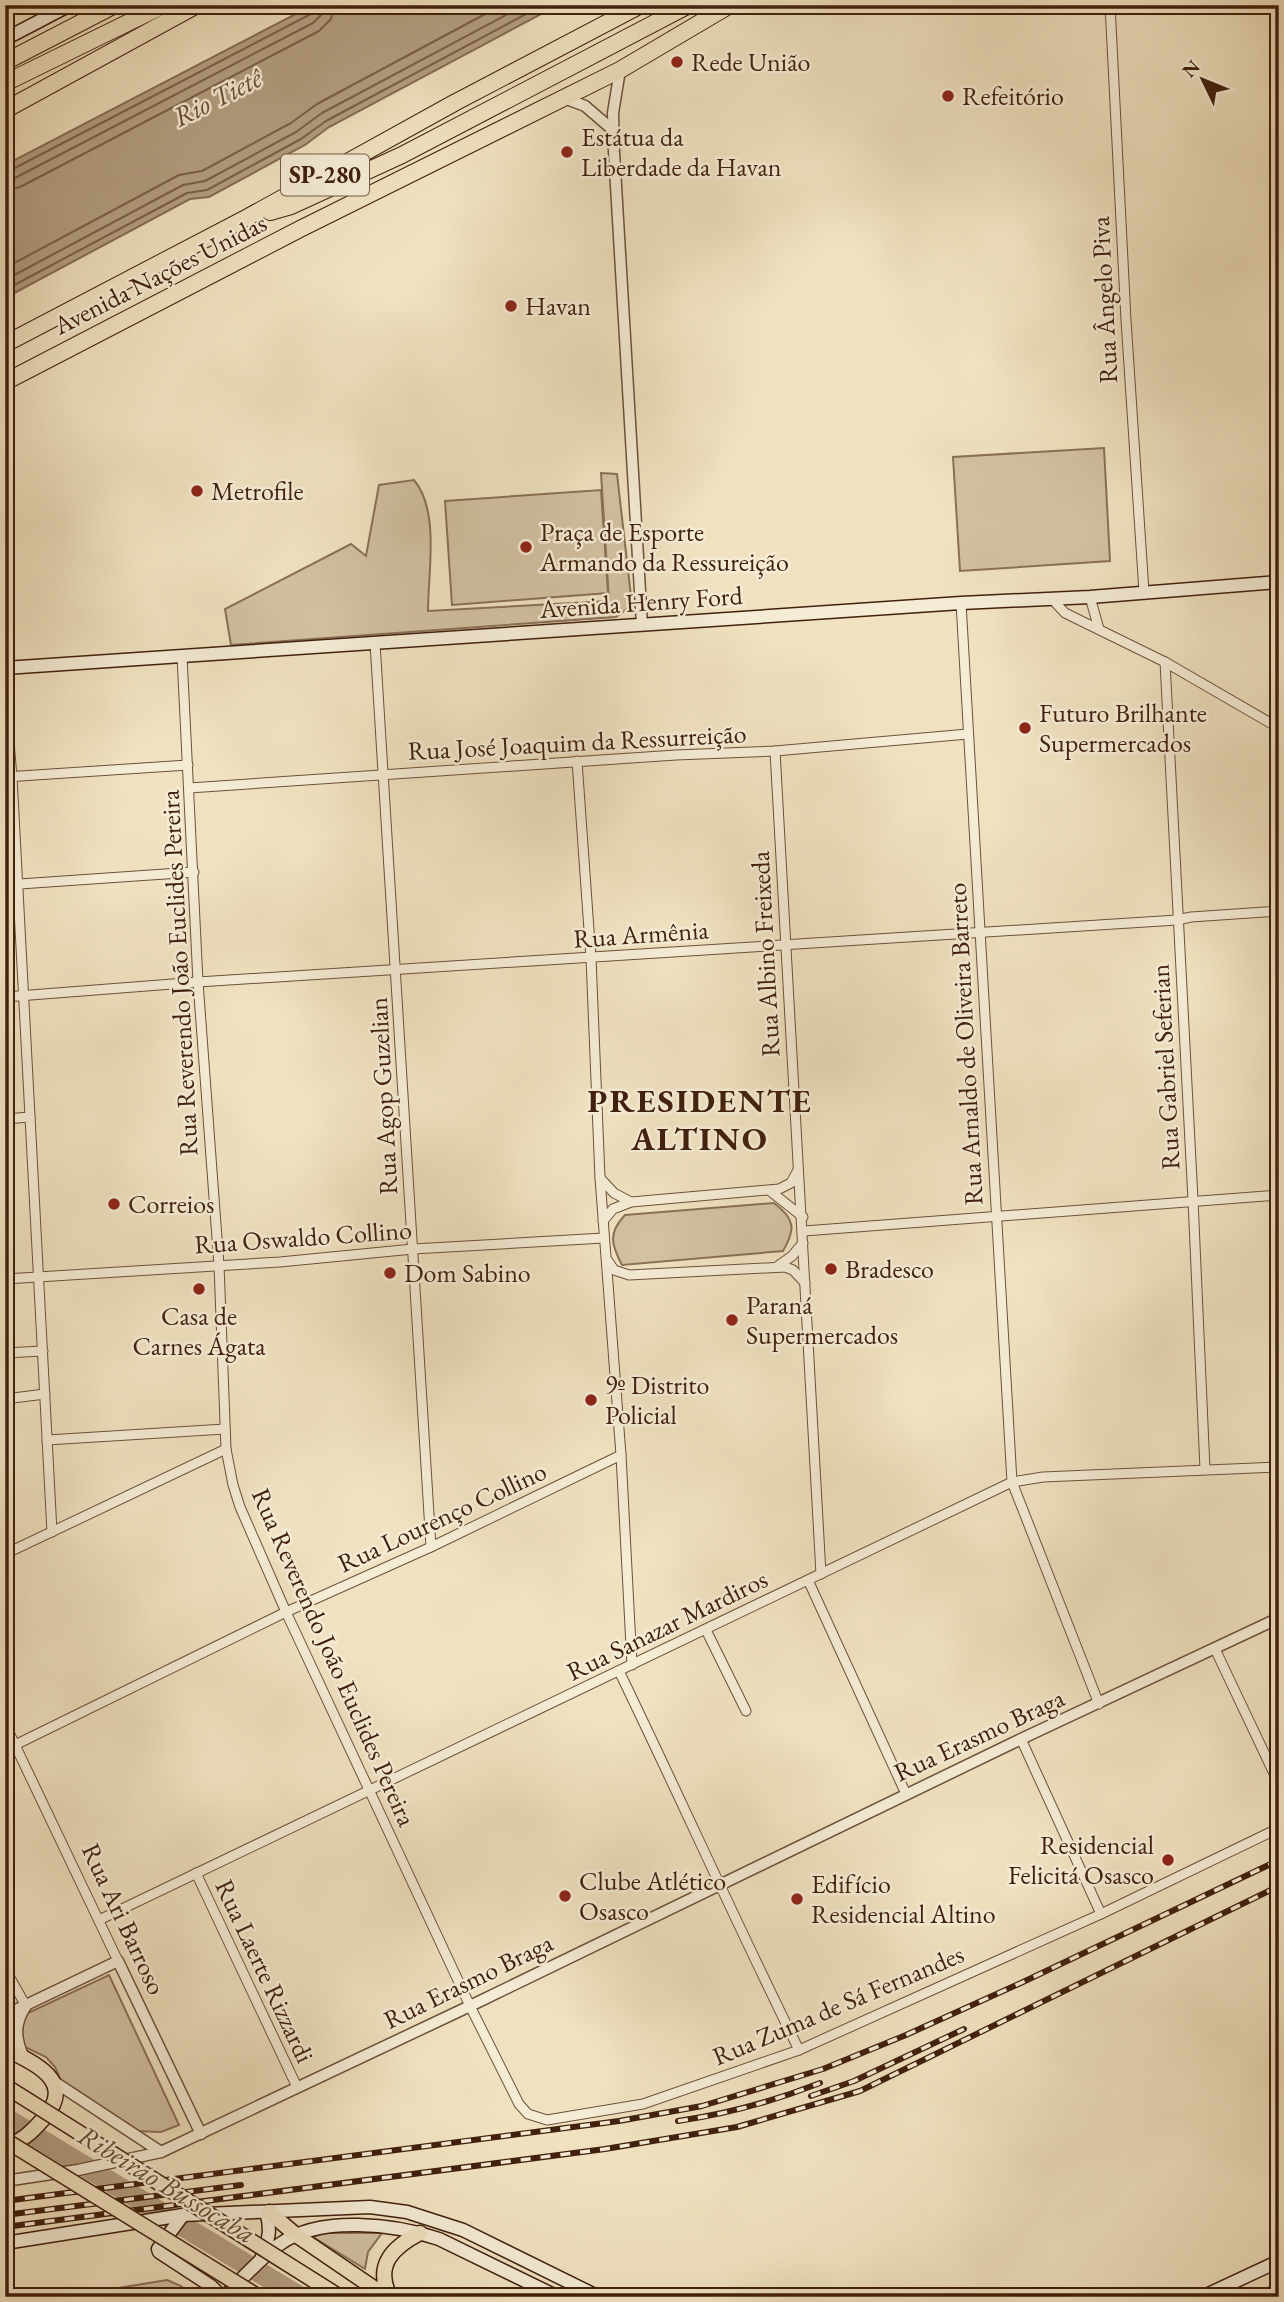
<svg xmlns="http://www.w3.org/2000/svg" width="1284" height="2302" font-family="'EB Garamond',serif">
	<rect width="100%" height="100%" fill="#f0e2c0"/>
	<filter id="stains"><feTurbulence type="fractalNoise" baseFrequency=".00286" numOctaves="4"/><feColorMatrix values="0 0 0 0 .2 0 0 0 0 .09 0 0 0 0 .02 0 0 0 .5 -.17"/></filter>
	<radialGradient id="worn" r=".72"><stop offset=".6" stop-color="#630" stop-opacity="0"/><stop offset="1" stop-color="#630" stop-opacity=".3"/></radialGradient>
	<g fill="#d2c1a2" stroke="#8a7058" stroke-width="2">
		<path d="M1104,448L1110,561L960,571L953,457Z"/>
		<path d="M601,473L617,474L632,605L616,617L231,645L225,609L351,544L366,556L379,485L414,480C440,511 428,573 428,611L609,601Z"/>
		<path d="M601,490L608,593L452,605L445,501Z"/>
		<path d="M774,1203C795,1219 796,1229 783,1251L622,1265C611,1244 608,1233 625,1215Z"/>
		<path d="M109,1975L179,2125L161,2132L134,2131L62,2083L55,2067L46,2057L25,2047L22,2043L21,2024L28,2013Z"/>
		<path d="M323,2233H382L368,2252L365,2269L313,2237Z"/>
		<path d="M167,2280L181,2286L190,2293L168,2297H63Z"/>
	</g>
	<path fill="#b4a083" stroke="#866d54" stroke-width="2" d="M313,5H558L329,127L305,145L209,197L190,199L5,298V165Z"/>
	<g fill="none" stroke-linecap="round" stroke-linejoin="round">
		<g stroke="#7a6048" stroke-width="2">
			<path d="M5,171L11,170L309,15L313,11L314,5"/>
			<path d="M5,180L15,178L313,23L321,15L323,5"/>
			<path d="M5,190L20,187L319,31L331,19L333,5"/>
			<path d="M5,268L179,175L202,171L291,123L317,104L502,5"/>
			<path d="M5,280L183,185L205,181L296,132L322,113L525,5"/>
			<path d="M5,290L187,193L207,190L301,139L326,121L543,5"/>
		</g>
		<path stroke="#b4a083" stroke-width="21" d="M5,2118L300,2297"/>
		<g stroke="#6d503a" stroke-width="11">
			<g id="minor">
				<path d="M1110,5L1126,320L1144,592"/>
				<path d="M1090,597L1099,629"/>
				<path d="M1052,599L1065,613L1165,662L1279,728"/>
				<path d="M961,603L1012,1482L1099,1704"/>
				<path d="M375,643L431,1547"/>
				<path d="M182,656L198,982L219,1265L226,1449L233,1485L240,1507L286,1612L470,2006L519,2104L528,2114L547,2120L643,2104L799,2050L1101,1914L1279,1828"/>
				<path d="M1165,662L1193,1200L1205,1469"/>
				<path d="M5,694L12,777L52,1532"/>
				<path d="M775,751C789,1026 808,1300 821,1574"/>
				<path d="M577,761L591,958L600,1178L621,1455L632,1665"/>
				<path d="M5,777L188,765"/>
				<path d="M189,788L676,755L775,751L968,734"/>
				<path d="M5,885L194,872"/>
				<path d="M5,997L198,982L1177,920L1191,917L1279,911"/>
				<path d="M5,1119L30,1117"/>
				<path d="M600,1178L614,1193L631,1202"/>
				<path d="M770,1191L803,1217"/>
				<path d="M603,1221L613,1209L631,1202L779,1189L791,1183L798,1170"/>
				<path d="M804,1231L1279,1195"/>
				<path d="M608,1261L614,1270L629,1275L785,1267L793,1270L805,1283"/>
				<path d="M778,1266L792,1256L803,1243"/>
				<path d="M5,1279L280,1262L413,1249L604,1238"/>
				<path d="M5,1353L43,1351"/>
				<path d="M5,1399L45,1394"/>
				<path d="M47,1440L225,1429"/>
				<path d="M5,1554L226,1449"/>
				<path d="M808,1580L906,1794"/>
				<path d="M706,1630L746,1711"/>
				<path d="M1215,1649L1279,1784"/>
				<path d="M619,1671C680,1797 737,1925 799,2050"/>
				<path d="M5,1724L118,1961"/>
				<path d="M1021,1739L1101,1914"/>
				<path d="M15,1745L286,1612L431,1547L621,1455"/>
				<path d="M196,1873L297,2087"/>
				<path d="M99,1920L1012,1482L1043,1477L1279,1467"/>
				<path d="M5,1969L26,2006"/>
			</g>
		</g>
		<g stroke="#6d503a" stroke-width="13">
			<g id="tertiary">
				<path d="M620,70L613,113L614,152L642,625"/>
				<path d="M564,98L585,106L613,130"/>
				<path d="M5,2015L118,1961L201,2134"/>
				<path d="M24,2058C15,2038 14,2024 26,2006"/>
				<path d="M53,2081L161,2152"/>
				<path d="M5,2181L78,2170L161,2152L470,2006L1021,1739L1279,1618"/>
			</g>
		</g>
		<g stroke="#41200d" stroke-width="15">
			<g id="secondary">
				<path d="M5,39L70,5"/>
				<path d="M5,668L961,603L1090,597L1279,582"/>
				<path d="M183,2215L158,2249L159,2252L211,2286L222,2297"/>
				<path d="M5,2243L183,2215L370,2207L407,2212L463,2230L599,2297"/>
				<path d="M261,2259C268,2241 272,2231 266,2212"/>
				<path d="M224,2297C242,2279 259,2259 280,2244C320,2215 395,2224 439,2239L558,2297"/>
				<path d="M1202,2297L1279,2261"/>
				<path d="M1264,2297L1279,2290"/>
			</g>
		</g>
		<g stroke="#41200d" stroke-width="17">
			<g id="primary">
				<path d="M5,2049C36,2063 76,2082 44,2118C32,2132 22,2141 5,2148"/>
				<path d="M269,2212L296,2235L387,2297"/>
				<path d="M390,2297C374,2265 393,2247 420,2233"/>
			</g>
		</g>
		<g stroke="#41200d" stroke-width="18">
			<path id="trunk" d="M5,382L300,229L620,70L730,5"/>
		</g>
		<g stroke="#41200d" stroke-width="18">
			<g id="motorway">
				<path d="M5,62L115,5"/>
				<path d="M5,83L164,5"/>
				<path d="M5,110L197,5"/>
				<path d="M270,212L291,206L402,155L689,5"/>
				<path d="M5,344L248,217L456,102L641,5"/>
			</g>
		</g>
		<use href="#minor" stroke="#f5ecd6" stroke-width="9"/>
		<use href="#tertiary" stroke="#f5ecd6" stroke-width="10"/>
		<use href="#secondary" stroke="#f5ecd6" stroke-width="12"/>
		<use href="#primary" stroke="#f0e2c0" stroke-width="14"/>
		<use href="#trunk" stroke="#f0e2c0" stroke-width="16"/>
		<use href="#motorway" stroke="#f0e2c0" stroke-width="16"/>
		<g stroke="#41200d" stroke-width="6">
			<g id="rail">
				<path d="M811,2096L854,2081L964,2029"/>
				<path d="M678,2121C727,2114 774,2101 820,2083"/>
				<path d="M5,2201L619,2121L702,2106L823,2069L906,2035L1023,1982L1279,1860"/>
				<path d="M5,2215L241,2185"/>
				<path d="M5,2227L605,2149L737,2127L860,2091L1279,1886"/>
			</g>
		</g>
		<use href="#rail" stroke="#f5ecd6" stroke-width="3.5" stroke-dasharray="10" stroke-linecap="butt"/>
		<g stroke="#41200d" stroke-width="17" stroke-linecap="butt">
			<g id="primary-bridge">
				<path d="M5,2086L340,2297"/>
				<path d="M5,2140L259,2297"/>
			</g>
		</g>
		<use href="#primary-bridge" stroke="#f0e2c0" stroke-width="14"/>
	</g>
	<g fill="#8f2418" stroke="#f5ecd6" stroke-width="2.5">
		<circle cx="677" cy="62" r="7"/>
		<circle cx="948" cy="96" r="7"/>
		<circle cx="567" cy="152" r="7"/>
		<circle cx="511" cy="306" r="7"/>
		<circle cx="197" cy="491" r="7"/>
		<circle cx="526" cy="547" r="7"/>
		<circle cx="1025" cy="728" r="7"/>
		<circle cx="114" cy="1204" r="7"/>
		<circle cx="831" cy="1269" r="7"/>
		<circle cx="390" cy="1273" r="7"/>
		<circle cx="199" cy="1289" r="7"/>
		<circle cx="732" cy="1320" r="7"/>
		<circle cx="591" cy="1400" r="7"/>
		<circle cx="1168" cy="1860" r="7"/>
		<circle cx="565" cy="1896" r="7"/>
		<circle cx="797" cy="1899" r="7"/>
	</g>
	<g text-anchor="middle" stroke-width="5" stroke-linejoin="round" paint-order="stroke">
		<rect fill="#f5ecd6" stroke="#775d49" stroke-width="2" x="281" y="154.5" width="88" height="41" rx="5"/>
		<g font-size="24" font-weight="bold" fill="#41200d">
			<text x="325" y="183">SP-280</text>
		</g>
		<g font-size="26" fill="#41200d" stroke="#f5ecd6" text-anchor="start">
			<text x="691" y="71">Rede União</text>
			<text x="962" y="105">Refeitório</text>
			<text x="581" y="146">Estátua da<tspan x="581" dy="30">Liberdade da Havan</tspan></text>
			<text x="525" y="315">Havan</text>
			<text x="211" y="500">Metrofile</text>
			<text x="540" y="541">Praça de Esporte<tspan x="540" dy="30">Armando da Ressureição</tspan></text>
			<text x="1039" y="722">Futuro Brilhante<tspan x="1039" dy="30">Supermercados</tspan></text>
			<text x="128" y="1213">Correios</text>
			<text x="845" y="1278">Bradesco</text>
			<text x="404" y="1282">Dom Sabino</text>
			<text x="746" y="1314">Paraná<tspan x="746" dy="30">Supermercados</tspan></text>
			<text x="199" y="1325" text-anchor="middle">Casa de<tspan x="199" dy="30">Carnes Ágata</tspan></text>
			<text x="605" y="1394">9º Distrito<tspan x="605" dy="30">Policial</tspan></text>
			<text x="1154" y="1854" text-anchor="end">Residencial<tspan x="1154" dy="30">Felicitá Osasco</tspan></text>
			<text x="579" y="1890">Clube Atlético<tspan x="579" dy="30">Osasco</tspan></text>
			<text x="811" y="1893">Edifício<tspan x="811" dy="30">Residencial Altino</tspan></text>
		</g>
		<g font-size="26" fill="#41200d" stroke="#f5ecd6">
			<text transform="translate(160 274) rotate(-27)" y="9">Avenida Nações Unidas</text>
			<text transform="translate(1104 300) rotate(-93)" y="9">Rua Ângelo Piva</text>
			<text transform="translate(641 602) rotate(-4)" y="9">Avenida Henry Ford</text>
			<text transform="translate(577 742) rotate(-3)" y="9">Rua José Joaquim da Ressurreição</text>
			<text transform="translate(641 934) rotate(-4)" y="9">Rua Armênia</text>
			<text transform="translate(765 954) rotate(-93)" y="9">Rua Albino Freixeda</text>
			<text transform="translate(179 973) rotate(-93)" y="9">Rua Reverendo João Euclides Pereira</text>
			<text transform="translate(965 1044) rotate(-93)" y="9">Rua Arnaldo de Oliveira Barreto</text>
			<text transform="translate(1165 1067) rotate(-93)" y="9">Rua Gabriel Seferian</text>
			<text transform="translate(383 1096) rotate(-93)" y="9">Rua Agop Guzelian</text>
			<text transform="translate(303 1237) rotate(-4)" y="9">Rua Oswaldo Collino</text>
			<text transform="translate(442 1517) rotate(-25)" y="9">Rua Lourenço Collino</text>
			<text transform="translate(667 1625) rotate(-26)" y="9">Rua Sanazar Mardiros</text>
			<text transform="translate(334 1657) rotate(66)" y="9">Rua Reverendo João Euclides Pereira</text>
			<text transform="translate(979 1735) rotate(-25)" y="9">Rua Erasmo Braga</text>
			<text transform="translate(124 1919) rotate(65)" y="9">Rua Ari Barroso</text>
			<text transform="translate(265 1971) rotate(65)" y="9">Rua Laerte Rizzardi</text>
			<text transform="translate(468 1981) rotate(-26)" y="9">Rua Erasmo Braga</text>
			<text transform="translate(838 2005) rotate(-23)" y="9">Rua Zuma de Sá Fernandes</text>
		</g>
		<g font-size="28" font-style="italic" fill="#694d36" stroke="#f5ecd6">
			<text transform="translate(217 97) rotate(-27)" y="10">Rio Tietê</text>
			<text transform="translate(167 2184) rotate(31)" y="10">Ribeirão Bussocaba</text>
		</g>
		<g font-size="33" font-weight="bold" letter-spacing="2" fill="#41200d" stroke="#f5ecd6">
			<text x="700" y="1112">PRESIDENTE<tspan x="700" dy="38">ALTINO</tspan></text>
		</g>
	</g>
	<rect width="1284" height="2302" fill="none" stroke="#f0e2c0" stroke-width="28"/>
	<rect x="7" y="7" width="1270" height="2288" fill="none" stroke="#41200d" stroke-width="3.5"/>
	<rect x="14" y="14" width="1256" height="2274" fill="none" stroke="#41200d" stroke-width="2"/>
	<g transform="translate(1203 80) rotate(313)" stroke="#f5ecd6" stroke-width="5" paint-order="stroke">
	<path d="M0-5L12 26L0 18L-12 26Z" fill="#41200d"/>
	<text y="-10" font-size="19" font-weight="bold" text-anchor="middle" fill="#41200d">N</text>
	</g>
	<rect width="100%" height="100%" filter="url(#stains)"/>
	<rect width="100%" height="100%" fill="url(#worn)"/>
</svg>
